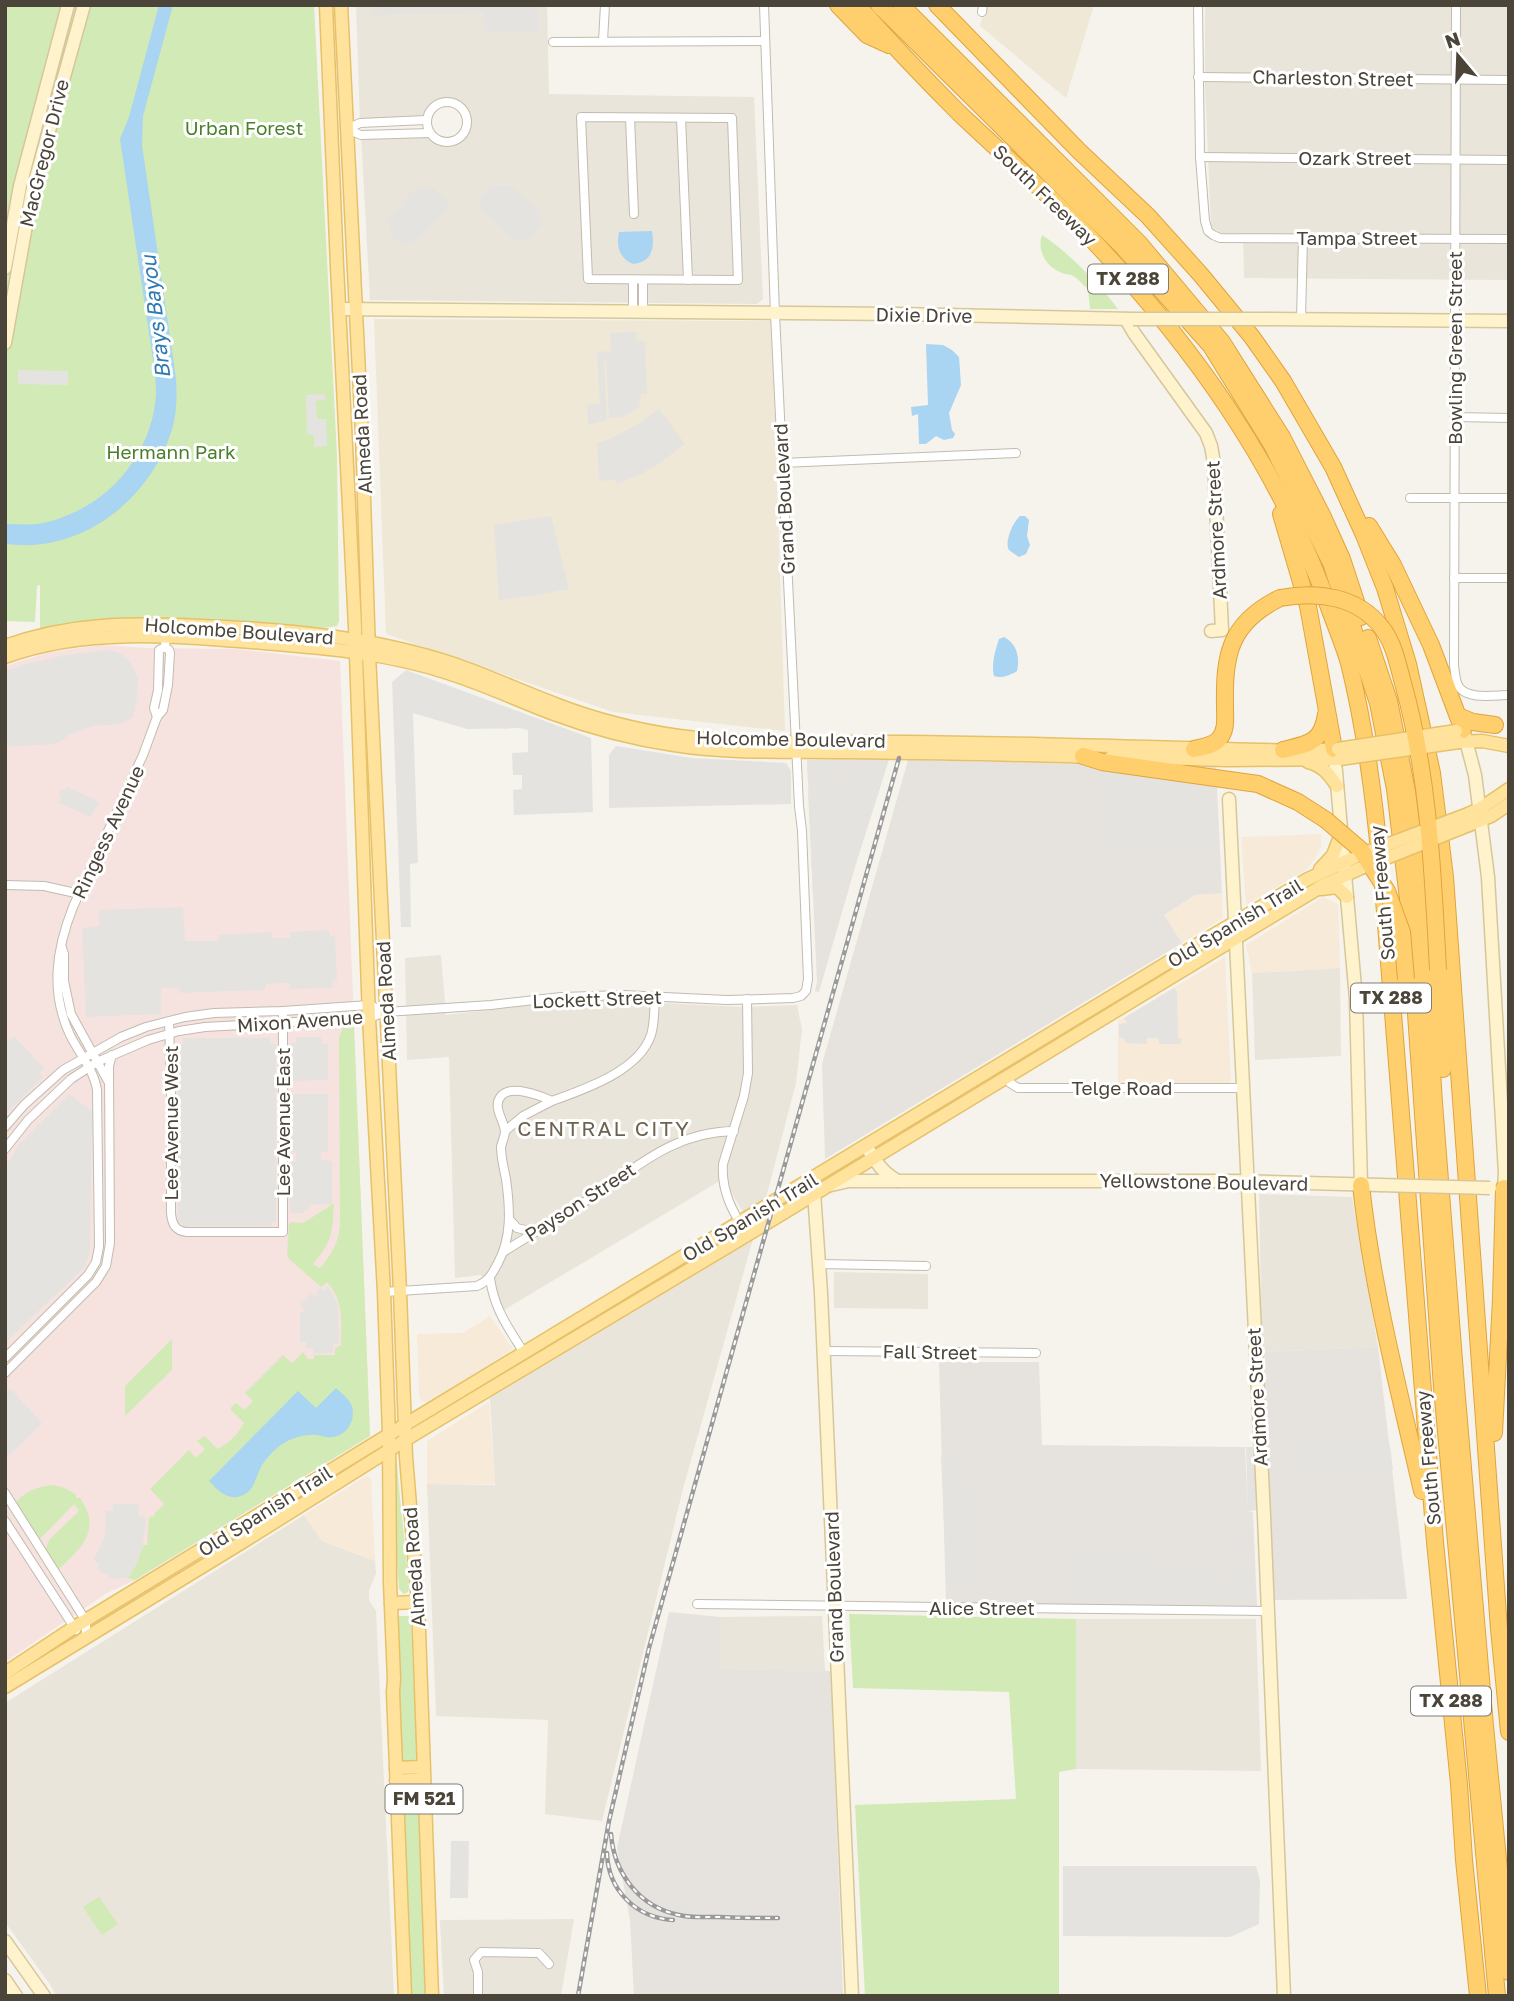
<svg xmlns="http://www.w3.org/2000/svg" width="1514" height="2001" font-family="'Golos Text',sans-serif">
	<rect width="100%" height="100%" fill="#f6f3ec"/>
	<g fill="#eae5da">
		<path d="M356,5H547L549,94L754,97L763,299L757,304L370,300L361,135L430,133L440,141L452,142L462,136L465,131L467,119L462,108L457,104L444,102L432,108L426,120L360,123Z"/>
		<path d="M1205,5H1509V280L1244,278L1243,233H1220L1211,226L1205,87Z"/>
		<path d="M441,955L446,1015L583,999L740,1007L797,1005L802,1029L796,1083L766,1198L743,1212L723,1179L504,1310L481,1275L455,1278L449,1057L407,1060L405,958Z"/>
		<path d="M1340,968L1341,1056L1255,1060L1252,973Z"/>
		<path d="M1259,1194L1352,1197L1378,1347L1262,1352Z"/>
		<path d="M753,1239L683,1489L602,1821L545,1814L548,1720L436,1716L427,1484L495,1485L490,1398Z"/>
		<path d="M834,1272L928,1274V1309L834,1308Z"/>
		<path d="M304,1515L322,1541L375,1561L376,1573L369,1591V1600L376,1611L394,1996H56L51,1986L5,1922V1703Z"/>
		<path d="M822,1616L825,1671L720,1669V1617Z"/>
		<path d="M1076,1619H1256L1261,1771L1076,1769Z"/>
		<path d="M574,1919L561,1996H444L440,1920Z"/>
	</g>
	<g fill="#f7ead8">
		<path d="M1321,834V847L1314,860L1306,870L1246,905L1241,837Z"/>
		<path d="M1222,893L1223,918L1182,943L1164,915L1195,895Z"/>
		<path d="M1323,897L1338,904L1340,968L1252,973L1246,945Z"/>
		<path d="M1225,957L1231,1083H1118V1021Z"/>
		<path d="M490,1316L513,1349L430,1402L421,1401L419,1394L417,1334L463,1333Z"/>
		<path d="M489,1402L495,1484H427V1441Z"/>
		<path d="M366,1476L371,1478L375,1561L322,1541L304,1515Z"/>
	</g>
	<g fill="#e6e2dd">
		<path d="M889,759L858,857L819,992L815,991L817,982L807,760Z"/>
		<path d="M908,760L1216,767L1222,893L1195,895L1164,915L1182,943L825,1159L822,1064Z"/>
		<path d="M1378,1347L1407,1599L1272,1600L1262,1352Z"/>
		<path d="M939,1362H1039L1042,1445L1245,1447L1248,1511L1253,1512L1257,1606L946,1603Z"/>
		<path d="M669,1612L720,1617V1669L831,1671L843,1996H634L630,1920L617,1848Z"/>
	</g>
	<g fill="#efe8d6">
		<path d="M986,5H1094L1066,98L980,26Z"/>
		<path d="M374,319L772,321L785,731L613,712L386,634Z"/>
	</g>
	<path fill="#f6e3e0" d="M101,645L147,648L236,649L340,661L370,1436L135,1580L107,1593L5,1662V666L50,652Z"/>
	<g fill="#d2eab5">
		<path d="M5,5H314L337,456L339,621L337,626C316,631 273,624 250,622C181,617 108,614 40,629V585L37,586L35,622L5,621Z"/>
		<path d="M1042,235C1066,250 1101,286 1118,309H1090L1088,289C1083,285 1077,277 1071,275C1067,274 1063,274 1060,272C1045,266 1037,249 1042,235Z"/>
		<path d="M343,1027H354L370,1436L135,1580L128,1578L137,1563L143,1545H147L149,1517L155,1516L154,1514L164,1504L150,1489L189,1450L196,1458L205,1449L197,1441L205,1436L217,1449C227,1445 240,1432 244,1423L231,1410V1407L236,1403L244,1410L253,1401L245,1393L283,1355L292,1363L303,1352L308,1359H314V1355H335V1348L341,1345C341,1321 344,1301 327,1282L321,1287L289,1259L287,1254L289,1224L291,1222L303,1223L333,1204H334C332,1234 333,1240 313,1264L320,1268C333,1253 340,1240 340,1220L339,1037Z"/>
		<path d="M172,1339V1370L125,1416V1386Z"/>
		<path d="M394,1462L397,1464C400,1506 406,1547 409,1589L408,1592L404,1594L399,1589C396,1547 394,1505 394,1462Z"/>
		<path d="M54,1485L62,1487L76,1494V1498H80C103,1531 80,1549 57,1571L44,1552L50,1539L79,1511L74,1504L39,1540H37L14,1505C22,1492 39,1486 54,1485Z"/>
		<path d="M849,1614L1076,1619V1769L1059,1772V1996H865L855,1805L1016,1799L1009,1692L853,1688Z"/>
		<path d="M400,1616H408L411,1620L417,1757L414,1762L399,1761L397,1617Z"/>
		<path d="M418,1789L427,1996H409L400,1790Z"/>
		<path d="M99,1897L118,1924L102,1935L83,1907Z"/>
	</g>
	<g fill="#e5e3e0">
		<path d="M372,5H539V32L485,33L484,13L372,15Z"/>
		<path d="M511,185L540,212L541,226L529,239L515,240L480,208L479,200L492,186Z"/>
		<path d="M434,188L448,202V209L416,243L401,244L390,234L388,218L415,189Z"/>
		<path d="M636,332V340L645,341L647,394H641L639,407L630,413L622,417L609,418L606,359H604L607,420L588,425L587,405L600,404L597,352L611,351L610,333Z"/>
		<path d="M18,370L68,371V385L18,384Z"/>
		<path d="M325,394V400L316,401L317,419H326L327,446L314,447V435L307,434L306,395Z"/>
		<path d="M659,409L685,444L658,464L639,475L617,484L615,479L603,481L599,478L597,443L612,438L636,425Z"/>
		<path d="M551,516L569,589L537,595L499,600L494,525Z"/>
		<path d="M108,650L121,654L131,663L138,678L137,698L133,717L121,724L93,726L67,736L63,740L54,744L5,747V671L26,664L66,655Z"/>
		<path d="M406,670L591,738L593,812L514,815L513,790L522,789V775H513L512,753L528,752V730L519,728L467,729L413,713L418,863L410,864L411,927H401L392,682Z"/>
		<path d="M616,746L692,758L786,763L791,771V804L609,808V755Z"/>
		<path d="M847,759L843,778L808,779L807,760Z"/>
		<path d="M855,759H889L858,857L845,871L813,897L808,791L854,790Z"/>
		<path d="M1098,769L1210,784L1216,856L1098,855Z"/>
		<path d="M67,787L100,802L90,817L59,803L61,798L58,796L61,790L65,791Z"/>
		<path d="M183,907L185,941H219V935L272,932V938H290V932L329,930L330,936H335L337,980L332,981L333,988L290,989L289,983L266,984L265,990L180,993L179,988H161V1014L86,1017L82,928L99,926V910Z"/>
		<path d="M1174,988L1177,992L1178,1038H1181V1044H1159V1039L1157,1038H1147V1044L1125,1043L1124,1038H1119V1024L1127,1023L1124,1018Z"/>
		<path d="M14,1036L44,1068L40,1073L43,1077L9,1111L5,1109V1039L10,1040Z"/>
		<path d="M297,1037H321L322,1044H328V1080L289,1081L290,1043H296Z"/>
		<path d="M183,1038H270V1044H276V1222H271V1226H183V1223H178L177,1045H182Z"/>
		<path d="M69,1094L92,1111L90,1251L85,1267L5,1343V1168L19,1144Z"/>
		<path d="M290,1094H328V1152H321V1160L332,1161V1204L309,1205V1210H304V1213H290V1161H296V1152H290Z"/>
		<path d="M328,1286L338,1305L339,1344H333V1353L313,1354V1348L306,1349V1342H300V1312H306L300,1305L312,1293L317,1297L318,1295L315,1293L321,1287L324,1290Z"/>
		<path d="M10,1388L42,1423L11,1454L5,1456V1392Z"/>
		<path d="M1294,1439L1384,1440V1447L1390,1446L1393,1469L1386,1472H1295Z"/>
		<path d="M1246,1447H1255L1258,1510L1248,1511Z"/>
		<path d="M941,1456H961V1492L973,1491L978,1591L947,1590Z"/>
		<path d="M113,1504H139V1516L146,1518L143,1545L137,1563L128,1578L113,1579L97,1569L99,1564L93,1560L105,1537L106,1511H113Z"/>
		<path d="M1239,1528H1248L1252,1598L1208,1596V1576H1241Z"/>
		<path d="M1073,1555L1144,1556V1562L1206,1563V1599L1072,1596Z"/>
		<path d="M451,1841H469L468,1898H450Z"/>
		<path d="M1063,1866H1256L1260,1881L1259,1924L1230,1937L1063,1936Z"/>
	</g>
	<g fill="#a9d4f2">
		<path d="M159,5H173L143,116L142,145L176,378C177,394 177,410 173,426C155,489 99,541 32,545C24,546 14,544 5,544V524C16,524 27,525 38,524C52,522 67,516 79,510C122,489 154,442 156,393C156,384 155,374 154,366L120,139L129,117Z"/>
		<path d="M652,231C655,248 652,262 633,264C619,258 616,246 619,232Z"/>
		<path d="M926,344L943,345L952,350L959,357L961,385L949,413L952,430L955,434L953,438L944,440L936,436L926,444H919L918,414L912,416L911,407L928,405Z"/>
		<path d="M1020,516H1025L1029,520L1027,536L1030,545L1026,554L1019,557C1019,557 1010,551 1009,550C1004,542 1013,522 1020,516Z"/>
		<path d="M1004,637C1017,644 1020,657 1017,671C1010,675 1002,679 994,676C991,665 995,651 999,639Z"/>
		<path d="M336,1388C341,1393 348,1398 351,1404C357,1418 348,1435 333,1437C327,1438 322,1436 317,1435C302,1434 287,1439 276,1449C271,1453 266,1459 262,1465C255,1477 255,1491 241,1496C227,1501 218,1490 209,1481L298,1391L316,1408Z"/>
	</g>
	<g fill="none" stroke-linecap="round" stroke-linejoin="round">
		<g stroke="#c2bbae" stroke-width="10">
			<g id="street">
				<path d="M1198,5L1200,157L1205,221L1208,231L1213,235L1220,238L1509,239"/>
				<path d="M1456,5L1454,665C1455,672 1455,681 1459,687C1468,700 1495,695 1509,695"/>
				<path d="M982,12L983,5"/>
				<path d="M603,41L605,5"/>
				<path d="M553,42L765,41"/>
				<path d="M1198,77L1509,80"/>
				<circle cx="447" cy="122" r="20"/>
				<path d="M581,117L732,118L738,280L588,279Z"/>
				<path d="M630,118L634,214"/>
				<path d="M681,118L688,280"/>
				<path d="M347,129L361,135L430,133"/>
				<path d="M347,129L360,123L426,120"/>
				<path d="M1200,157L1509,160"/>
				<path d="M643,280V313"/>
				<path d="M633,312V280"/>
				<path d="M1301,319L1303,237"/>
				<path d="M1454,417L1509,418"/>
				<path d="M782,463L1016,453"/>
				<path d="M1410,498H1509"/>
				<path d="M1454,578H1509"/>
				<path d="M157,717L154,708L158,690L159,650L165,647"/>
				<path d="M5,885L44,886L80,894"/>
				<path d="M62,948L64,954V981L71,1014L108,1081"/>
				<path d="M747,999L748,1073L744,1096L723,1164C721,1192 733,1212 747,1235"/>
				<path d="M169,1021L171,1088V1213C172,1224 175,1231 187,1232H283V1011"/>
				<path d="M1006,1077L1010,1083L1018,1088H1243"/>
				<path d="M5,1127L24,1105L63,1070L121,1037L146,1027L185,1017L214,1013L283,1011L369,1005L386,1012"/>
				<path d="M505,1131L523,1116L552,1101"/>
				<path d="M5,1149L28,1120L71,1079L97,1062L148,1040L179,1031L205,1027L369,1018L386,1012L491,1005L561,997L623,995L727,1000L793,998L801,996L806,991L808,979L802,831L799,806L775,314L764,5"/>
				<path d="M509,1219L517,1228L534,1232"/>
				<path d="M505,1251C533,1233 561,1217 589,1199C636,1168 673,1132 734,1131"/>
				<path d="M819,1264L926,1266"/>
				<path d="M490,1278C494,1309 508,1327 524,1353"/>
				<path d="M384,1292L477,1286C489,1281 492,1274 498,1263C512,1237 510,1208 506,1179C504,1169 501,1158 501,1147C502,1142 505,1136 505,1131C504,1120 492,1107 501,1096C511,1084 541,1096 552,1101C585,1089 639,1071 651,1035C655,1022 654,1008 655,996"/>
				<path d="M824,1351L1036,1353"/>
				<path d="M5,1358L88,1275L96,1262L99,1247L97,1090C94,1070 79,1053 70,1035C50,992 56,950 73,907L143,755L157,717L163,710L168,685L170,653L169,650L165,647L166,635"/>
				<path d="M5,1373L96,1282L106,1266L110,1243L109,1066L112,1055"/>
				<path d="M5,1493L86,1621V1637"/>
				<path d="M5,1521L76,1630"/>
				<path d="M697,1604L1267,1611"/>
				<path d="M478,1996V1972L474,1960L481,1952L539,1953L549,1964"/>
			</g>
		</g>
		<g stroke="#d6c79b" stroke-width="15">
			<g id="secondary">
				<path d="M5,268L20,186L68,5"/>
				<path d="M339,309L898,314L1133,319"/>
				<path d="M1126,319L1134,333L1206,433L1211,446L1214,463L1222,630L1211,631"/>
				<path d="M1271,319L1509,321"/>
				<path d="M5,343L32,192L84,5"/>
				<path d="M1464,733L1475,775L1488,877L1505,1173L1504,1188"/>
				<path d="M1334,749L1356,999L1361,1185"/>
				<path d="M1229,799L1264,1516L1284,1996"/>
				<path d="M866,1146C876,1161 882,1173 898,1181"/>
				<path d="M813,1178L821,1293L852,1996"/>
				<path d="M831,1185L849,1181H1235L1380,1185"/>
				<path d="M5,1941L44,1996"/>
				<path d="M5,1980L16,1996"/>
			</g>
		</g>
		<g stroke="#e6c16a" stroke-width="15">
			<g id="primary">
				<path d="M326,5L337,266L355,627L369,1018L384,1292L389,1434L390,1582L394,1679L393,1692L405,1996"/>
				<path d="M341,5L362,435L369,654L400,1291L406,1457L418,1602L432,1996"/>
				<path d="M5,646C72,622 131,623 200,626C286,629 372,637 454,664C489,676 523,692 558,705C597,720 638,730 679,736C753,746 829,741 904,742C1035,743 1167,748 1299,751L1338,749"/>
				<path d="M5,657C85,627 179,636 263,643C325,648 388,653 448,673C483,684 517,700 551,713C591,728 632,739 674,745C731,754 789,751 846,752C927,753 1008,754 1089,757"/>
				<path d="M1459,742L1482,741L1509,746"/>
				<path d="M1111,757L1228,760L1340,759"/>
				<path d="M1308,762C1323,766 1329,774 1337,786"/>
				<path d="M1468,814L1481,808L1509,789"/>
				<path d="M1469,825L1491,816L1509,804"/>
				<path d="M1320,869L1333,855L1341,834"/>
				<path d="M1321,889L1337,887L1347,897"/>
				<path d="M391,1603L418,1602"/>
				<path d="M5,1673L73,1628L421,1415L1195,946L1308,879L1357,856"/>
				<path d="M5,1687L241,1543L415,1434L747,1235L1150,990L1322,886L1361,868"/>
				<path d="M396,1768L423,1767"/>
				<path d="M396,1781L423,1779"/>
			</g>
		</g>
		<g stroke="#e0a43c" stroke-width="18">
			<g id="highway">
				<path d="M838,5L867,35L889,45"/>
				<path d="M857,5C890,42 924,78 959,113C1000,152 1043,189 1082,229C1190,341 1280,466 1331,613C1337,629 1344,646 1349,663C1365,728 1374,795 1380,862"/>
				<path d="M879,5L1121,245L1211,346L1272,445L1331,563L1378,703L1395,789L1408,899L1442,1387L1497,1996"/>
				<path d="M901,5L1139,243L1222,342L1282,437L1322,515L1342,559L1361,617"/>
				<path d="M937,5L1079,151L1148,216L1201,275L1252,337L1283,381L1333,467L1364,535L1385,588L1408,664L1432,773L1445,877L1499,1629L1509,1732"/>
				<path d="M1281,514L1308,606L1334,749"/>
				<path d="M1369,526L1393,565L1431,645L1463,730"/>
				<path d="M1368,638L1389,701L1407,791L1421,897L1434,1103L1456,1386L1485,1726L1509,1972"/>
				<path d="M1458,716L1473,722L1495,725"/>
				<path d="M1194,749C1203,747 1213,746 1219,739C1227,730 1225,718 1225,707C1224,655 1229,623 1280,598"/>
				<path d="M1283,750C1308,744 1322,743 1326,714"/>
				<path d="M1083,756L1102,762L1258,784L1298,802L1326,820"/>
				<path d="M1383,887L1435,1542L1459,1784L1464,1860L1478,1996"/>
				<path d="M1438,970L1443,1069"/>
				<path d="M1361,1185C1372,1288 1399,1390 1422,1491"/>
				<path d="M1494,1433L1501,1299L1504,1188"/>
			</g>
		</g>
		<use href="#street" stroke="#fff" stroke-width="8"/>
		<use href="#secondary" stroke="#fff3cd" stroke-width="12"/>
		<use href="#primary" stroke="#ffe39c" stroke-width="12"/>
		<use href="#highway" stroke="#ffcf6e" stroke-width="16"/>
		<g stroke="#9a9a9a" stroke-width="4.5">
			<g id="rail">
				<path d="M611,1834C614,1873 639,1907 679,1915C692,1918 705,1917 718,1917C738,1918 758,1918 778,1918"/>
				<path d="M607,1853C608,1891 637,1918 673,1920"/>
				<path d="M578,1996L609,1821L649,1648L899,758"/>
			</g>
		</g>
		<use href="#rail" stroke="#fff" stroke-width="2" stroke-dasharray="5" stroke-linecap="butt"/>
		<g stroke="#d6c79b" stroke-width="15" stroke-linecap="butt">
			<g id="secondary-bridge">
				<path d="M1133,319H1271"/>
				<path d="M1380,1185L1490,1188"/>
			</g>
		</g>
		<g stroke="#e6c16a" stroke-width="15" stroke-linecap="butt">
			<g id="primary-bridge">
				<path d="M1338,749L1456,731"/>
				<path d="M1340,759L1459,742"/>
				<path d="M1357,856L1468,814"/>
				<path d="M1361,868L1469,825"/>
			</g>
		</g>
		<g stroke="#e0a43c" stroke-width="18" stroke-linecap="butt">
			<g id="highway-bridge">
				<path d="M1280,598C1317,591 1358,596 1382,628C1394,643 1398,665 1403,683C1429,776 1433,874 1438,970"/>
				<path d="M1326,820L1361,850L1387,891L1402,932L1406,979"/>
			</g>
		</g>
		<use href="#secondary-bridge" stroke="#fff3cd" stroke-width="12"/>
		<use href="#primary-bridge" stroke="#ffe39c" stroke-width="12"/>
		<use href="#highway-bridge" stroke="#ffcf6e" stroke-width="16"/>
	</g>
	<g text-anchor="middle" stroke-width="6" stroke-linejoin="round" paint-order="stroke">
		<g fill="#fff" stroke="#817c74" stroke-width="2">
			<rect x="1088" y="264.5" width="80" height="29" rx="5"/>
			<rect x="1351" y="983.5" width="80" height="29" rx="5"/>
			<rect x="1411" y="1686.5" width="80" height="29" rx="5"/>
			<rect x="385.5" y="1784.5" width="77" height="29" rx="5"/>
		</g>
		<g font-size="18" font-weight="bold" fill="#4b4439">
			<text x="1128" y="285">TX 288</text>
			<text x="1391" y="1004">TX 288</text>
			<text x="1451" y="1707">TX 288</text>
			<text x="424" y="1805">FM 521</text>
		</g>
		<g font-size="19" fill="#4b4439" stroke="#fff">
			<text transform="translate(1333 78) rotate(1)" y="7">Charleston Street</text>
			<text transform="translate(44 153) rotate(-76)" y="7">MacGregor Drive</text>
			<text x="1355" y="165">Ozark Street</text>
			<text transform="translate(1045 195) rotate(44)" y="7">South Freeway</text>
			<text x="1357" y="245">Tampa Street</text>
			<text transform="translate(924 315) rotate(1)" y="7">Dixie Drive</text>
			<text transform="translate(1455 348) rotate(-90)" y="7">Bowling Green Street</text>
			<text transform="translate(362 434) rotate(-93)" y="7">Almeda Road</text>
			<text transform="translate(784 499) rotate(-93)" y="7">Grand Boulevard</text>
			<text transform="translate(1216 530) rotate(-93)" y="7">Ardmore Street</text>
			<text transform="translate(239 631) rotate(4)" y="7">Holcombe Boulevard</text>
			<text transform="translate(791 739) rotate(1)" y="7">Holcombe Boulevard</text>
			<text transform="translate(108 832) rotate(-65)" y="7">Ringess Avenue</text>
			<text transform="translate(1382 893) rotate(-95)" y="7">South Freeway</text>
			<text transform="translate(1235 923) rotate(-31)" y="7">Old Spanish Trail</text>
			<text transform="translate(597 999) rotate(-2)" y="7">Lockett Street</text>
			<text transform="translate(386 1001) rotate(-93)" y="7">Almeda Road</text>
			<text transform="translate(300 1021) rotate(-4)" y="7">Mixon Avenue</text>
			<text x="1122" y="1095">Telge Road</text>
			<text transform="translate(283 1122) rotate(-90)" y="7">Lee Avenue East</text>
			<text transform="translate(171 1123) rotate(-90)" y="7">Lee Avenue West</text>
			<text transform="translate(1204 1182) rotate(1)" y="7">Yellowstone Boulevard</text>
			<text transform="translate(580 1202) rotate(-33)" y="7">Payson Street</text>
			<text transform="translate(750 1217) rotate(-31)" y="7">Old Spanish Trail</text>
			<text transform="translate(930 1352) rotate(1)" y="7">Fall Street</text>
			<text transform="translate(1257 1397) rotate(-93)" y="7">Ardmore Street</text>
			<text transform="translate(1428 1458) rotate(-95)" y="7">South Freeway</text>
			<text transform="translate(265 1511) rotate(-32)" y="7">Old Spanish Trail</text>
			<text transform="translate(414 1567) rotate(-94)" y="7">Almeda Road</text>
			<text transform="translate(834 1587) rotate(-92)" y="7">Grand Boulevard</text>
			<text x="982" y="1615">Alice Street</text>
		</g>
		<g font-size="19" fill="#4a7f2a" stroke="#fff">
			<text x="244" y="135">Urban Forest</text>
			<text x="171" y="459">Hermann Park</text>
		</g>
		<g font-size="21" font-style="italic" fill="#2e7ab2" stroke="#fff">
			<text transform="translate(156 317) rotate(-97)" y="7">Brays Bayou</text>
		</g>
		<g font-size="21" letter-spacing="2" fill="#6e6250" stroke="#fff">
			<text x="604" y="1136">CENTRAL CITY</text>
		</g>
	</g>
	<rect width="1514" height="2001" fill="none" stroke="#4b4439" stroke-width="14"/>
	<g transform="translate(1458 56) rotate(341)" stroke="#ffffff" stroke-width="5" paint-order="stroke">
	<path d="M0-5L12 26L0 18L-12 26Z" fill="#4b4439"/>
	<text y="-10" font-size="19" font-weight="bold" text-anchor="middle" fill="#4b4439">N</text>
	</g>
</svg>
